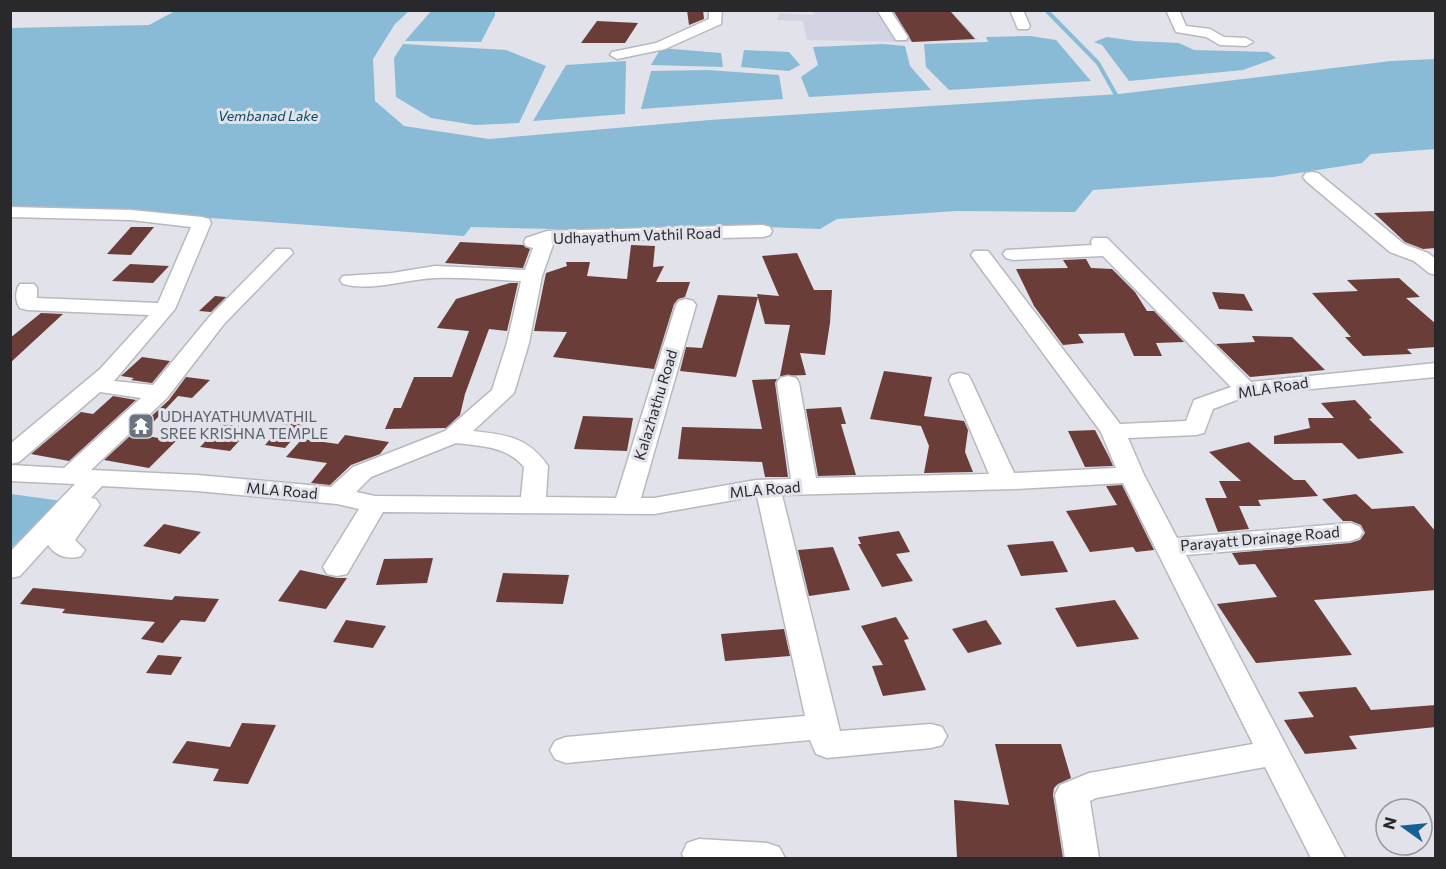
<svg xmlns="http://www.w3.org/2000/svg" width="1446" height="869" font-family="Commissioner,sans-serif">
	<rect width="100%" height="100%" fill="#e1e2ea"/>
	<path fill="#d3d4e3" d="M814,11H951L978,40L909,42L807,40L803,21L777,20L779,13L813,15Z"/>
	<g fill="#89bbd6">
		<path d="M177,10L409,11L395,24L373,59L375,101L404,126L489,139L710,120L1119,94L1391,61L1435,59V149L1371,154L1362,163L1273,177L1093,190L1075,212L957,211L837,219L820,229L764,227L578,235L554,229L471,227L464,236L71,208H11L10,28L149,25Z"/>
		<path d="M432,10L495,11V15L481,42L405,41Z"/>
		<path d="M1030,36L1056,40L1091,81L949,90L926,67L924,44L988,42L986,37Z"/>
		<path d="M1107,37L1135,41L1179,43L1194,50L1268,52L1276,58L1243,70L1129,81L1102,45L1094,42Z"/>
		<path d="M403,44L506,50L546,66L519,123L475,125L431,118L396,97L394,58Z"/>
		<path d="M883,44L905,46L910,66L931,90L809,97L801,77L818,65L813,47Z"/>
		<path d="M661,48L721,53L723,67L651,65Z"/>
		<path d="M744,50L789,52L800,65L789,71L741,67Z"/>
		<path d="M626,61L625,114L533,121L566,65Z"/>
		<path d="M708,70L779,75L783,99L641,109L651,71Z"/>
		<path d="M11,494L62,501L11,548Z"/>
	</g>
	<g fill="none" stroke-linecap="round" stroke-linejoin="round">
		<path stroke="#89bbd6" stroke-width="4" d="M1046,10L1098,63L1120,102"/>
	</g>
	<g fill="#6b3d38">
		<path d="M687,10H703L704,19L689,25Z"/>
		<path d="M893,10L951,12L975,39L912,42Z"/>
		<path d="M597,21L638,23L625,43H581Z"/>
		<path d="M1436,211V248L1423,249L1405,242L1374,213Z"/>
		<path d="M131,227H154L131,255L107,254Z"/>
		<path d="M460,242L523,245L530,249L523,268L445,263Z"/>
		<path d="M631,245L655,246L653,267L664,266L656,282H690L685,297L678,299L674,304L654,369L553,357L567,332L534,331L546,273L567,266L566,262H590L587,276L627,279Z"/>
		<path d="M797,253L814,290H832L830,323L825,355L800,353L806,375L780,376L790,325L765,324L757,294L779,296L762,256Z"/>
		<path d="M1086,259L1091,268L1112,269L1135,292L1147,311H1154L1184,342L1156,343L1162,356H1134L1124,333L1078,334L1084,343L1063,345L1034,306L1016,269L1068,268L1063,260Z"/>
		<path d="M130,264L169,266L153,283L112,281Z"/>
		<path d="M1399,278L1420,297L1406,298L1436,324V347L1407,349L1412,354L1363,356L1345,337H1351L1312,293L1358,291L1347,280Z"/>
		<path d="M510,283H518L507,331L489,329L465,394L460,415L446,428L385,429L394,408H401L414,377H452L469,331L437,328L456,299Z"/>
		<path d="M1212,292L1244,294L1253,311L1219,309Z"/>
		<path d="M718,295L758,297L736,377L680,371L686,347L702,348Z"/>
		<path d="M215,296L226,297L211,312L199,311Z"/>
		<path d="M41,313L63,314L10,363V338Z"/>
		<path d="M1252,336L1292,337L1325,370L1250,377L1216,344L1255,342Z"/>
		<path d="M142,357L170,361L152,383L131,380L134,378L121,376Z"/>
		<path d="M884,371L932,377L924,416L964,421L968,430L965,452L973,472L924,473L929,446L921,426L870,419Z"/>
		<path d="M186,377L210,380L192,398L178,396L141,435L176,441L149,468L104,460L169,400Z"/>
		<path d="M777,379L775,383L788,477H765L762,462L678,459L682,427L762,429L752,380Z"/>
		<path d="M113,396L136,400L69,461L31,454L81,412L93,414Z"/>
		<path d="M1355,400L1372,418L1369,419L1404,453L1358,459L1342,443L1274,444V436L1310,428L1308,418H1334L1321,403Z"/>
		<path d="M841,407L846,424H841L856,475L818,476L806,409Z"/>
		<path d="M583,416L633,418L627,451L574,449Z"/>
		<path d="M285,422L305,425L285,448L265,445Z"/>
		<path d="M222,424L251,428L230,451L200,447Z"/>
		<path d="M1095,430L1109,457L1113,466L1085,467L1068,431Z"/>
		<path d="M345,435L389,442L380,454L351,465L330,485L311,483L327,463L286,457L302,439L338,444Z"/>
		<path d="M1249,442L1294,480H1305L1318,496L1258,500L1261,506H1239L1249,529L1218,532L1205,498H1227L1219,481H1241L1209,452Z"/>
		<path d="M1122,485L1154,550L1136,552L1133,547L1090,552L1066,511L1117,505L1106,486Z"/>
		<path d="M1356,494L1372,509L1414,506L1436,532V590L1314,600L1352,655L1256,663L1217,604L1277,597L1255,564L1239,565L1232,553L1350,543L1360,540L1365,533L1361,525L1351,521H1343L1322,499Z"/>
		<path d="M164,524L201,532L180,554L143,546Z"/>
		<path d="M899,531L910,552L896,554L913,581L882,587L858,544H861L858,537Z"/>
		<path d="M1053,541L1068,572L1021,576L1007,545Z"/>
		<path d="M833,547L850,590L809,596L798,550Z"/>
		<path d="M433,558L427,583L376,585L384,559Z"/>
		<path d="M300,570L337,578H347L326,609L278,601Z"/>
		<path d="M503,573L569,575L563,604L496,602Z"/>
		<path d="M33,588L172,600L175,596L219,599L205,622L181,620L163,643L141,639L155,622L62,613L65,609L20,604Z"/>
		<path d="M1115,600L1139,639L1077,647L1055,608Z"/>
		<path d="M896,617L909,639L904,640L926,690L883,696L872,666L883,665L861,626Z"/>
		<path d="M346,620L386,626L373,648L333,642Z"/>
		<path d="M986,620L1002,644L968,653L952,629Z"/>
		<path d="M784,629L790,656L725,661L721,634Z"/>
		<path d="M158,655L182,657L171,675L146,673Z"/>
		<path d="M1356,687L1371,710L1436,705V727L1349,736L1357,749L1305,754L1284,720L1314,717L1298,692Z"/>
		<path d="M242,723L276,725L248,784L213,781L219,769L172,763L187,741L230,747Z"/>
		<path d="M995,744H1061L1071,778L1058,784L1054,788L1053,795L1063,858H957L954,800L1009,805Z"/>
	</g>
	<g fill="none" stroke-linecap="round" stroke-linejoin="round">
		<g stroke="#b8b9c0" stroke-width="3">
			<g id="minor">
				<path d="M709,10H722L721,24L665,49L617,59L610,55L612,52L656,43L709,19Z"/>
				<path d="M877,10H890L908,37L906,40H896Z"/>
				<path d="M1010,10H1023L1030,26L1028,29H1018Z"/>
				<path d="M1166,10H1179L1186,26L1210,29L1224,37L1246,38L1253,42L1246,46L1220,45L1206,37L1176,32Z"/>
				<path d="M1312,172L1318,173L1404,244L1428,253L1436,259V275L1429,273L1414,261L1390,252L1306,181L1303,177L1306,173Z"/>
				<path d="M10,207L131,210L202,217L209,219L211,223L175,309L114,381L153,385L210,316L276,249H290L293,253L224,324L167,398L91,470L197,475L331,487L353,467L445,431L492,390L507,343L521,281C493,280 464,277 436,278C405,279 374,292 343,284L340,280L343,276L392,273L435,266L525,270L533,248L526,246L524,242L526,238L547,231L763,225L770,227L772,231L770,235L763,237L554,242L542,276L529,343L514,393L473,431C507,435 528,437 548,466L546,497L616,498L676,305L679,301L686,299L693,301L696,305L641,498H654L756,480L791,479L777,383L780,378L788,376L796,378L799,383L816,478L989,474L949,380L952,375L960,373L968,375L971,380L1014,473L1116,468L1101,432L971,255L974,251H988L1120,424L1186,421L1194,400L1231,387L1103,256L1013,260L1006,258L1003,254L1006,250L1092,245L1091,242L1093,238H1107L1251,382L1436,363V377L1250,395L1213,409L1204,433L1196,435L1128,438L1144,475L1177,538L1350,523L1359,526L1363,532L1359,538L1350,541L1186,555L1345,858H1311L1265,767L1096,798L1090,801L1099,858H1065L1055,795L1060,785L1089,773L1253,744L1123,483L1014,489L782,495L840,731L931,724L942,727L947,736L942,745L931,748L827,758L816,754L810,740L566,763L555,759L550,750L555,741L566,737L805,716L757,496L654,514L383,512L347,574L337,576L327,574L323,567L359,509L337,504L197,491L102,486L91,498L96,499L100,505L75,540L85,550L81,556C67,560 56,556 48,545L20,576L10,578V552L75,484L10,481V465L64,468L141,398L100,392L19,462L10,464V444L100,369L149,315L27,310L20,308C15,302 15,290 20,284H34L37,288V298L158,303L191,227L131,220L10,217ZM456,443C480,446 507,446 524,467L521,497L375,496L356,492L371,477Z"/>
				<path d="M699,839L767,843L779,847L785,858H684L682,854L687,843Z"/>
			</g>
		</g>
		<use href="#minor" fill="#fff" fill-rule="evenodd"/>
	</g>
	<defs>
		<g id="temple-square" transform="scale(1.35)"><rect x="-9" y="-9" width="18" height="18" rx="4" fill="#6b7280" stroke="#e1e2ea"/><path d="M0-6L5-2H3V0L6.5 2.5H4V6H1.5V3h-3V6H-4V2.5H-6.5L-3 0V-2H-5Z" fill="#fff"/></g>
	</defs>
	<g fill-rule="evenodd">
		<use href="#temple-square" x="141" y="426"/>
	</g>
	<g text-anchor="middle" stroke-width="6" stroke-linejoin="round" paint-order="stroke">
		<g font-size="14" font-style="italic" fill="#054965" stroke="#e1e2ea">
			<text x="268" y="121">Vembanad Lake</text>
		</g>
		<g font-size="15" fill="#29292c" stroke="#e1e2ea">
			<text transform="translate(637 236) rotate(-2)" y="5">Udhayathum Vathil Road</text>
			<text transform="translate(1273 388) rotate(-9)" y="5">MLA Road</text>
			<text transform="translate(656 405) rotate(-73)" y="5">Kalazhathu Road</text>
			<text transform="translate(765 490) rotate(-5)" y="5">MLA Road</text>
			<text transform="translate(282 491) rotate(5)" y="5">MLA Road</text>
			<text transform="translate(1260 539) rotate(-5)" y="5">Parayatt Drainage Road</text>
		</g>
		<g font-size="15" fill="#5b616d" stroke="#e1e2ea" text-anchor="start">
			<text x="160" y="422">UDHAYATHUMVATHIL<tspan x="160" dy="17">SREE KRISHNA TEMPLE</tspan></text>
		</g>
	</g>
	<rect width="1446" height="869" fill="none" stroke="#29292c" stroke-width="24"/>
	<g transform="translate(1404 827) rotate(285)"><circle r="28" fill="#e1e2ea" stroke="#97989e" stroke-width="1.5"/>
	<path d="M0-4.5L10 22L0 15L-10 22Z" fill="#176094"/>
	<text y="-9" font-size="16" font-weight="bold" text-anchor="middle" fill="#29292c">N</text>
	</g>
</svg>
